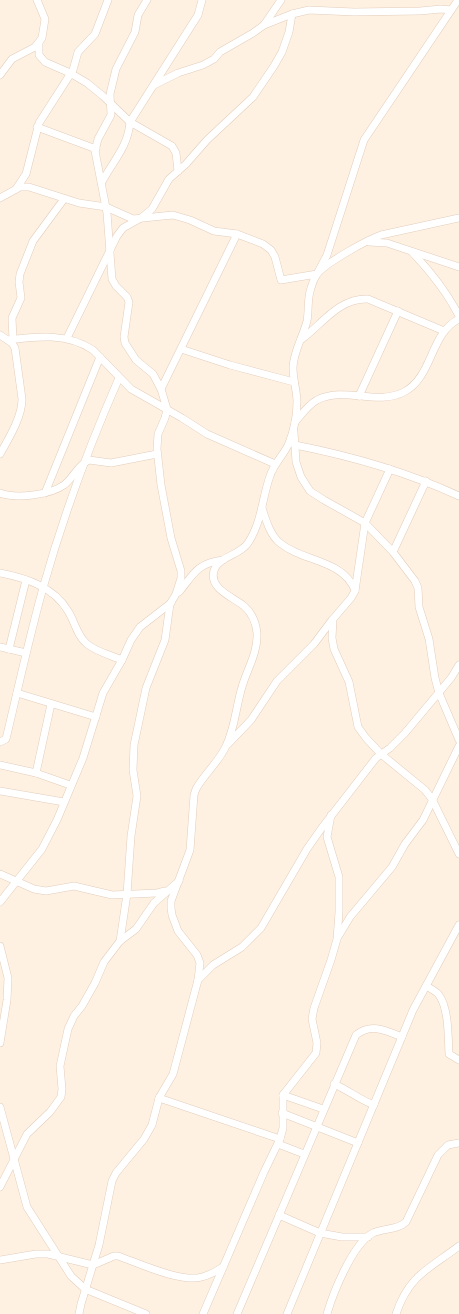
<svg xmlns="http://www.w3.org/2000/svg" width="459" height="1314" font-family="'Varela Round',sans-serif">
	<rect width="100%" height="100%" fill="#fef1e1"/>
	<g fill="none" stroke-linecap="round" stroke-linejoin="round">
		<g stroke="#e3cdbc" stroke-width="8">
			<g id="minor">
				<path d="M264,25L292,14L309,10L354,12L420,11L441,9L451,10"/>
				<path d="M39,43V55L45,62L70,73L87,83L103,96L130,122L172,146L176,153L178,171"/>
				<path d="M0,75L12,59L35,47L42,38L45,19L37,0"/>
				<path d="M154,85L178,73L203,65L214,59L220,52L253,33L264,25L281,0"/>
				<path d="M37,127L96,149"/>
				<path d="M102,182C113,161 128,147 130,122L198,15L202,0"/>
				<path d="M16,189L26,174L39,123L73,70L78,52L95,34L108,0"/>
				<path d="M0,198L20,187H29L79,203L106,207L133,219L173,215L190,220L214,231L237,234L263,244L271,250L275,257L281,280L317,274L327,255L364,140L458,0"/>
				<path d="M369,242L387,243L459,267"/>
				<path d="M412,252C430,271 447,292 459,316"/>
				<path d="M0,335L12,343L15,348L22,399C22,417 9,438 0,454"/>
				<path d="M67,338L117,236L123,228L141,218L152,209L169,179L186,164L207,140L253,97L274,66L282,52L289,32L292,14"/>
				<path d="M13,339L12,318L21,298L19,282L20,274L33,241L64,199"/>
				<path d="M302,339C323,323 339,298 368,299L444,331"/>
				<path d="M8,340C37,336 68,333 93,350L131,389L182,418L207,434L275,464"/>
				<path d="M181,349L230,365L294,382"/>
				<path d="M161,389L237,234"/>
				<path d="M359,396L398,311"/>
				<path d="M295,422C302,414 308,405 317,400C345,386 376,406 404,392C433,377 430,333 459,319"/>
				<path d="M294,432L296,462L301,477L310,491L324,500L365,523L393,552L415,581L418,588L419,607L429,639L435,678L439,693L459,740"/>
				<path d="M295,445C351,456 407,472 459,496"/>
				<path d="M390,469L365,523L355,591L351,598L333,619L332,638L334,649L349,682L358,727L366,738L381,754L425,790L432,799L459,854"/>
				<path d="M0,493C16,499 50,495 64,485C74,477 78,465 89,460L111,463L157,454"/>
				<path d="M45,493L100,357"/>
				<path d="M262,508C266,520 270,535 280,543C303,562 342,559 355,590"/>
				<path d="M393,552L426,481"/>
				<path d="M0,573C26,578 54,587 68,611C75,622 77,636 87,644C97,652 110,655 122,660"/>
				<path d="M179,592C194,574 197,563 223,560"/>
				<path d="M0,647L26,653"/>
				<path d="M9,649L26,580"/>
				<path d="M17,693L96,717"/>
				<path d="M0,742L6,739C18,689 29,638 43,588C63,517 89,446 119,378"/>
				<path d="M228,744L251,720L277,681L314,644L332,620"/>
				<path d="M0,765L36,773L70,785"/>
				<path d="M36,773L51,704"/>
				<path d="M0,791L64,802"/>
				<path d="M0,874L34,889L46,891L74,886L112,895L157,893L165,891"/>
				<path d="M0,902L42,849L57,820L83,758L103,693L122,660L131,640L140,627L171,603"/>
				<path d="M338,937L350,917L392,867L405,844L423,820L459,746"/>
				<path d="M120,941L127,894L131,836L137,796L133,770L134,745L146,688L165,640L170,604L176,594L181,578V571L171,538L161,485L157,449L158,434L165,418L167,409L161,389L153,374L136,360L125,343L124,337L129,302L127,297L116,286L112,279L107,213L95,151L98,139L111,115L110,94L116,69L135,32L138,15L147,0"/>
				<path d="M0,946L8,978L7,1000L0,1043"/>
				<path d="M198,980L213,965L242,947L261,928L307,849L321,829L376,758L390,748L405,733L451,678L459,665"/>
				<path d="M426,986C431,989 436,991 439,995C449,1009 448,1037 449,1054L459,1060"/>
				<path d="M334,1084C348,1090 360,1100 374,1105"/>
				<path d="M283,1095L323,1109"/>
				<path d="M159,1098L280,1139"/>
				<path d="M0,1107L27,1207L71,1276L85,1289L146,1314"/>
				<path d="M282,1113L358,1143"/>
				<path d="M278,1144L304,1154"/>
				<path d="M0,1187L27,1134L50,1112L61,1097L62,1089L60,1066L68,1029L74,1016L82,1006L95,983L104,962L120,941L136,929L154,903L179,881"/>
				<path d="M279,1215L320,1233L342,1237H368"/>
				<path d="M0,1260L36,1254H48L93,1265L114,1256H118C138,1263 181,1283 202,1277C209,1275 217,1271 223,1267"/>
				<path d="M79,1314L81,1304L99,1245L112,1181L116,1173L144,1139L152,1125L159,1098L173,1074L198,980L200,963L197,955L178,931L172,915L171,908V901L190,850L194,795L196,789C204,774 219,762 226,746C235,728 236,706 242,687C247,669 258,653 257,633C256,623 252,613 244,606C233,597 206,588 215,568C221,556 240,555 248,543C262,522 262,498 270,476C274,463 284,455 289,443C294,430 297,416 297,402C297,391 293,380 293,368C293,352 303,337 307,321C309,310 307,299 311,288C312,284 315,277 317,274C327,262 367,240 381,235L459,218"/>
				<path d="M203,1314L264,1172L280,1139L283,1128V1095L316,1053L317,1043L312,1019L314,1008L331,960L337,939L339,912V877L327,837L331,815"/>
				<path d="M237,1314L356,1035C371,1023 385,1030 402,1037"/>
				<path d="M287,1314L413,1010L459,925"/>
				<path d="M327,1314C333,1293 353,1243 373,1233C383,1228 398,1230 406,1222L438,1155L448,1145L459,1143"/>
				<path d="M396,1314C409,1275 429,1269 459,1246"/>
			</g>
		</g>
		<use href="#minor" stroke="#fff" stroke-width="7"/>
	</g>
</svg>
